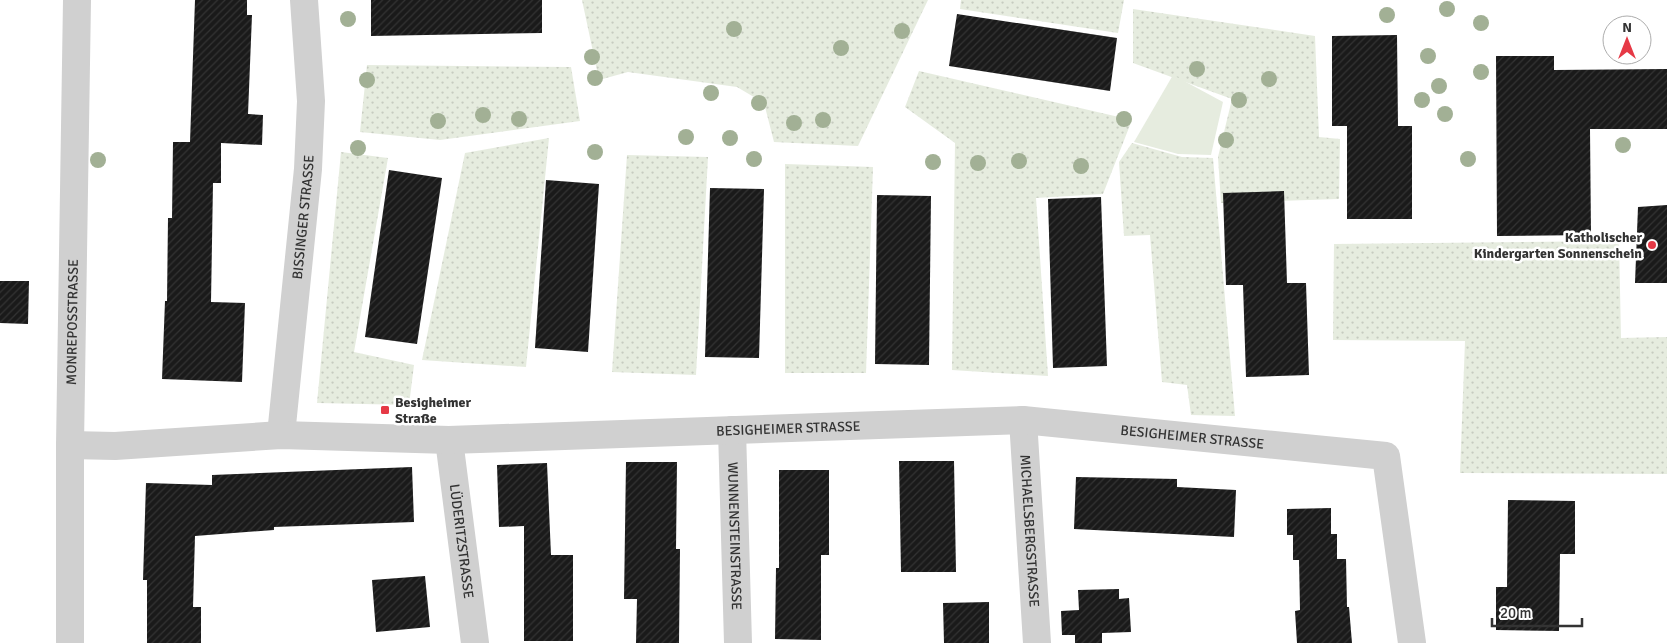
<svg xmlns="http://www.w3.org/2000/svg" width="1667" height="643" font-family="Signika,sans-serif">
	<defs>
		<pattern id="grass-dots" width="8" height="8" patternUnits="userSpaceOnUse" patternTransform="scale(1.25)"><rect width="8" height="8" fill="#e6ecdf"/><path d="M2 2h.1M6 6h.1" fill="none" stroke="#c6cbc0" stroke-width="1.8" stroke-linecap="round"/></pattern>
		<pattern id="building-hatch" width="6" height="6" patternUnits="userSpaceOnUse" patternTransform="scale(1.25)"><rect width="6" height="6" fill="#1a1a1a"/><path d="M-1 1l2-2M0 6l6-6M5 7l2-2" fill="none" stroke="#333"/></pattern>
	</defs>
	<rect width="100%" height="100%" fill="#fff"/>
	<g fill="url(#grass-dots)">
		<path d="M582,0H928L858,146L774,142L764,103L737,87L628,72L599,80Z"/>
		<path d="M961,0H1124L1118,33L960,9Z"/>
		<path d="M1133,9L1315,36L1319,137L1340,139L1339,199L1221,203L1218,157L1232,99L1133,63Z"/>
		<path d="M367,65L571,67L580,121L440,140L360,132Z"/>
		<path d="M919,71L1132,120L1103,194L1036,198L1048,376L952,370L955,143L905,107Z"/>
		<path d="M549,138L526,367L422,360L465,153Z"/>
		<path d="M1132,143L1182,157L1213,158L1235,416L1191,415L1187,385L1162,382L1150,235L1124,236L1119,162Z"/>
		<path d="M341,152L388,158L354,352L414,365L409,405L317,403Z"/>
		<path d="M627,155L708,157L696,375L612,372Z"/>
		<path d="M785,164L873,167L866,373H785Z"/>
		<path d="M1619,241L1621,338L1667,337V474L1460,473L1465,341L1333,340L1334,244Z"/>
	</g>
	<path fill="#e6ecdf" d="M1173,75L1223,102L1211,155L1178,154L1134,142Z"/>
	<g fill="url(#building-hatch)">
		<path d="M195,0H247V15H252L248,114L263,115L262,145L221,143V183H213L211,302L245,303L242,382L162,379L165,301H167L168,218H172L173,142H190Z"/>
		<path d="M371,0H542V33L371,36Z"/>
		<path d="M957,14L1117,38L1110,91L949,66Z"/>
		<path d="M1397,35L1398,126H1412V219H1347V126H1332V36Z"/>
		<path d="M1496,56H1554V70L1667,69V129H1590L1591,235L1497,236Z"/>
		<path d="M389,170L442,178L417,344L365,337Z"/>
		<path d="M546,180L599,184L588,352L535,348Z"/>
		<path d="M710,188L764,189L759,358L705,357Z"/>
		<path d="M1284,191L1287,283H1306L1309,375L1246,377L1243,285H1226L1223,193Z"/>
		<path d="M877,195L931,196L929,365L875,364Z"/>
		<path d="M1101,197L1107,366L1053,368L1048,199Z"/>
		<path d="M1667,205V283H1635L1638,207Z"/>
		<path d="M0,281H29L28,324L0,323Z"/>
		<path d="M899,461H954L956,572H901Z"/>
		<path d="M626,462H677L676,549H680L679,643H636L637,599H624Z"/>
		<path d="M547,463L551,555H573V641H524V526L499,527L497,465Z"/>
		<path d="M412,467L414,522L274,527V530L195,536L193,607H201V643H147V580H143L146,483L212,485V475Z"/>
		<path d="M779,470H829V555H821V640L775,639L776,568H779Z"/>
		<path d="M1076,477L1177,479V487L1236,490L1234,537L1074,529Z"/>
		<path d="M1508,500L1575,501V554H1560L1559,631L1496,630V587H1507Z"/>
		<path d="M1331,508V534H1337V559H1346L1347,607H1349L1352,643H1297L1295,611L1300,610L1299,560H1293V535H1287V509Z"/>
		<path d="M425,576L430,627L376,632L372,580Z"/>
		<path d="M1119,589V599L1129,598L1131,632L1102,633V643H1075V635H1062L1061,611L1079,610L1078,590Z"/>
		<path d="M989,602V643H944L943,603Z"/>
	</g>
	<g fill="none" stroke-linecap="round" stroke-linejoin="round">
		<g stroke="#d0d0d0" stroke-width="28">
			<path id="s1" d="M1023,420L1037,643"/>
			<path id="s2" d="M732,430L738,643"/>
			<path id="s3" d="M281,435L308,169L311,101L304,0"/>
			<path id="s4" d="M449,440L475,643"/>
			<path id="s5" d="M70,445L115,446L281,435L449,440L1023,420L1386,456L1412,643"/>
			<path id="s6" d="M70,643V445L77,0"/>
		</g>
	</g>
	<g fill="#a2b095">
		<circle cx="1447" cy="9" r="8"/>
		<circle cx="1387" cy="15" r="8"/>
		<circle cx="348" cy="19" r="8"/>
		<circle cx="1481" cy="23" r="8"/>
		<circle cx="734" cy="29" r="8"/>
		<circle cx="902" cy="31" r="8"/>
		<circle cx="841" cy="48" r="8"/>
		<circle cx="1428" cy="56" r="8"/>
		<circle cx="592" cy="57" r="8"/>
		<circle cx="1197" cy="69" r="8"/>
		<circle cx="1481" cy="72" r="8"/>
		<circle cx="595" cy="78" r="8"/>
		<circle cx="1269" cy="79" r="8"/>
		<circle cx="367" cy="80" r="8"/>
		<circle cx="1439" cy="86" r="8"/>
		<circle cx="711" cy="93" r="8"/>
		<circle cx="1239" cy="100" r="8"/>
		<circle cx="1422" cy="100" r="8"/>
		<circle cx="759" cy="103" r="8"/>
		<circle cx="1445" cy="114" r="8"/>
		<circle cx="483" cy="115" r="8"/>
		<circle cx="519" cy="119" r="8"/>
		<circle cx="1124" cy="119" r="8"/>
		<circle cx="823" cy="120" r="8"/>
		<circle cx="438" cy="121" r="8"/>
		<circle cx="794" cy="123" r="8"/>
		<circle cx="686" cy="137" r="8"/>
		<circle cx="730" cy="138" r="8"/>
		<circle cx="1226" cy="140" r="8"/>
		<circle cx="1623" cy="145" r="8"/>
		<circle cx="358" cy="148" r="8"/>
		<circle cx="595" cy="152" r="8"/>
		<circle cx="754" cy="159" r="8"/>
		<circle cx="1468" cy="159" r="8"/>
		<circle cx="98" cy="160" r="8"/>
		<circle cx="1019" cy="161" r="8"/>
		<circle cx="933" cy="162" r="8"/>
		<circle cx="978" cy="163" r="8"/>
		<circle cx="1081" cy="166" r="8"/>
	</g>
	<g fill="#e63946" stroke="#fff" stroke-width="2">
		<circle cx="1652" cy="245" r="5"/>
		<rect x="380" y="405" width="10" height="10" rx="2.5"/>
	</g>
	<g text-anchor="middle" stroke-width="5" stroke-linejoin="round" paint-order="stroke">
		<g font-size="14" fill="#333" stroke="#fff">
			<text dy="5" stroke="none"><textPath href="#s3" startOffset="219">BISSINGER STRASSE</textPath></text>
			<text dy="5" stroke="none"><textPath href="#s6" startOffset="321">MONREPOSSTRASSE</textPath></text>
			<text dy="5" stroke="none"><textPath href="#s5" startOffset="719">BESIGHEIMER STRASSE</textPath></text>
			<text dy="5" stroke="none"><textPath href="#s5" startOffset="1124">BESIGHEIMER STRASSE</textPath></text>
			<text dy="5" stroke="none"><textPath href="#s1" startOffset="111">MICHAELSBERGSTRASSE</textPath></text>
			<text dy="5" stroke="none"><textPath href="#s2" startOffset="106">WUNNENSTEINSTRASSE</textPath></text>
			<text dy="5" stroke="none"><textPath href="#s4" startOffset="102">LÜDERITZSTRASSE</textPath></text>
		</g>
		<g font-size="14" font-weight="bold" fill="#333" stroke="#fff" text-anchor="end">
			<text x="1642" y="242">Katholischer<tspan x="1642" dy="16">Kindergarten Sonnenschein</tspan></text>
			<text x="395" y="407" text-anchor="start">Besigheimer<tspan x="395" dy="16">Straße</tspan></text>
		</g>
	</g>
	<g transform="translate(1627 40)"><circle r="24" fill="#ffffff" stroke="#adadad"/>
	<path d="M0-4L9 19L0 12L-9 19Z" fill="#e63946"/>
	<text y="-8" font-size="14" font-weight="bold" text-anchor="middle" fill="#333333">N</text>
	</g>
	<path d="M1492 618v8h90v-8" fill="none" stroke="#333333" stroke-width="2.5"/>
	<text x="1500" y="618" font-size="15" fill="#333333" stroke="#ffffff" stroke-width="4" paint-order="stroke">20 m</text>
</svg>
